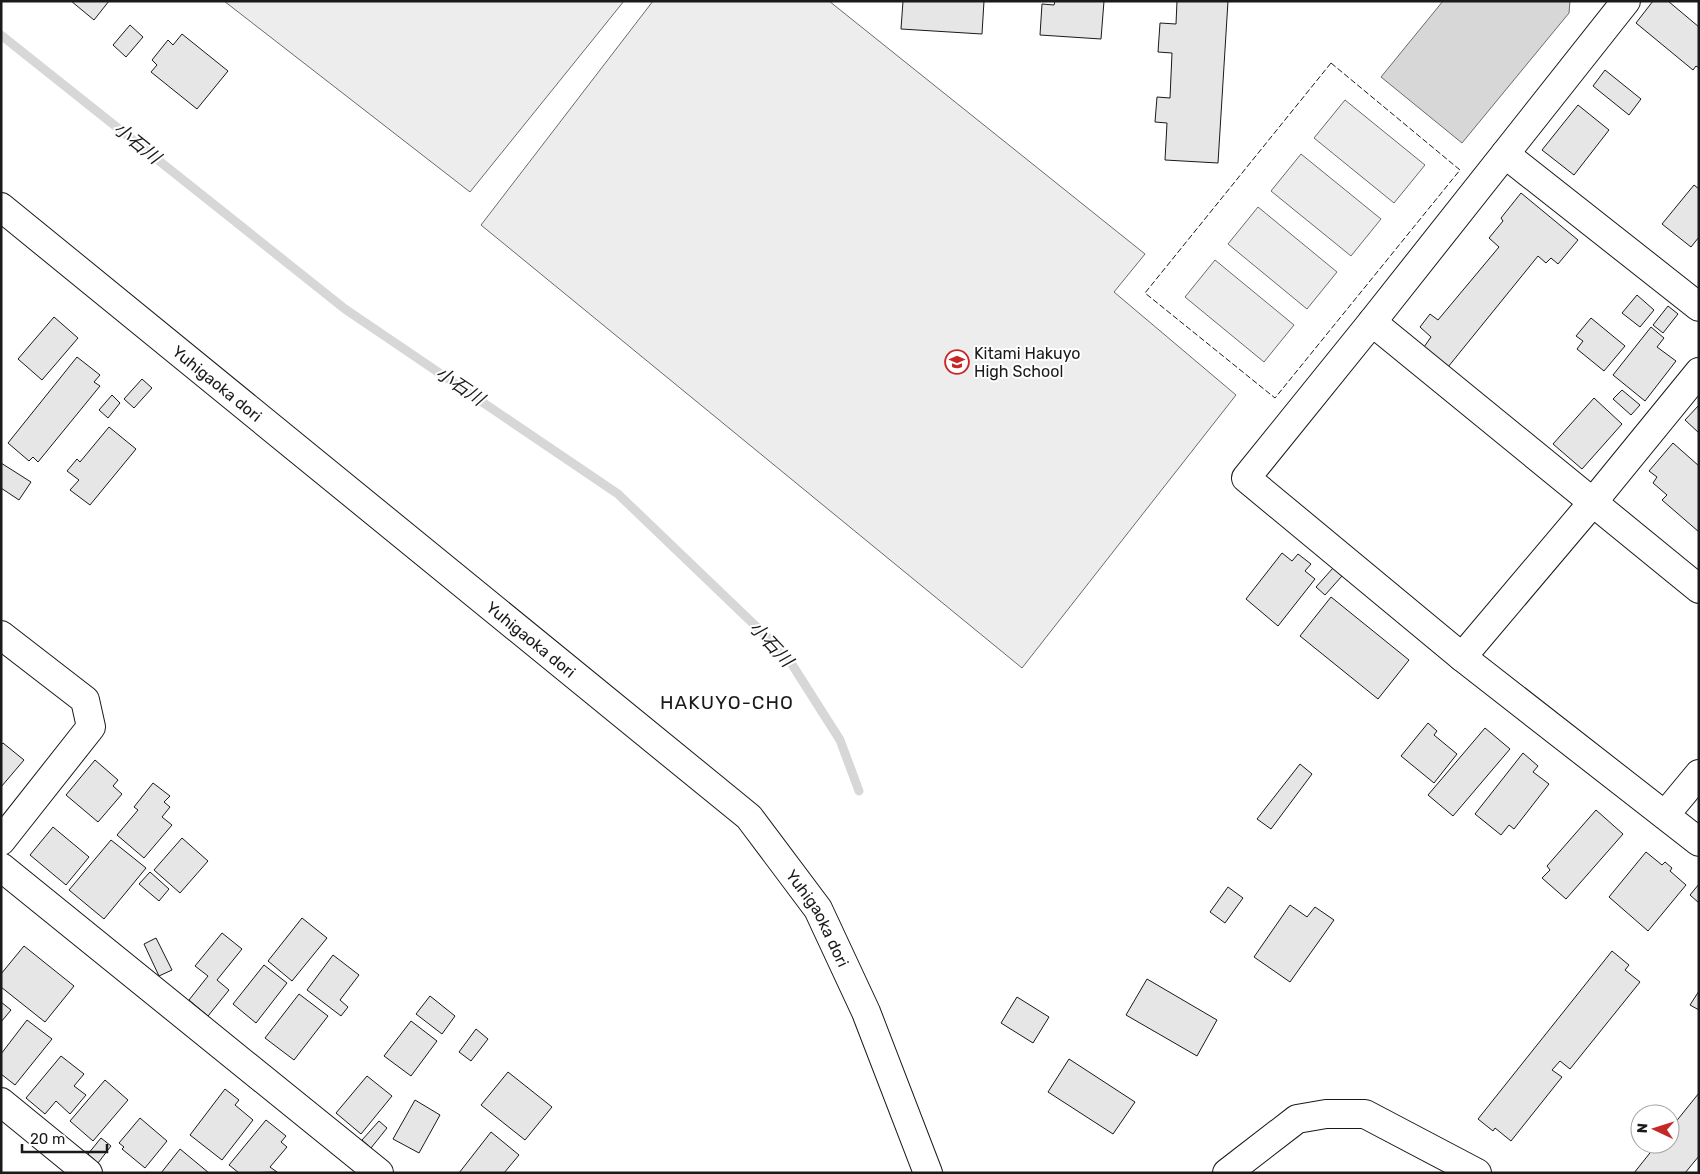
<svg xmlns="http://www.w3.org/2000/svg" width="1700" height="1174" font-family="Rubik,'Noto Sans JP',sans-serif">
	<rect width="100%" height="100%" fill="#fff"/>
	<g fill="#ededed" stroke="#6a6a6a">
		<path d="M224,1H624L470,192Z"/>
		<path d="M653,1H829L1145,254L1114,292L1236,395L1022,668L481,225Z"/>
		<path d="M1345,100L1425,165L1394,203L1314,138Z"/>
		<path d="M1301,154L1381,219L1351,256L1271,191Z"/>
		<path d="M1258,207L1337,272L1307,309L1228,244Z"/>
		<path d="M1215,260L1294,325L1264,362L1185,297Z"/>
	</g>
	<path fill="#d7d7d7" stroke="#6a6a6a" d="M1443,1H1570L1569,13L1462,143L1381,77Z"/>
	<g fill="none" stroke-linecap="round" stroke-linejoin="round">
		<path stroke="#d7d7d7" stroke-width="9" d="M1,35L345,309L618,494L786,655L840,740L859,791"/>
	</g>
	<g fill="#e6e6e6" stroke="#1a1a1a">
		<path d="M71,1H109L94,20Z"/>
		<path d="M903,1H984L982,34L901,29Z"/>
		<path d="M1055,1H1104L1101,39L1040,35L1042,4L1054,5Z"/>
		<path d="M1177,1H1228L1218,163L1165,160L1167,123L1155,122L1157,97L1170,98L1172,53L1158,52L1160,23L1176,24Z"/>
		<path d="M1653,1H1668L1699,27V68L1696,66L1693,70L1636,23Z"/>
		<path d="M130,25L143,37L126,57L113,45Z"/>
		<path d="M182,34L228,71L197,109L151,72L157,65L152,60L168,40L173,45Z"/>
		<path d="M1605,70L1641,99L1629,115L1593,86Z"/>
		<path d="M1578,105L1609,130L1574,175L1542,150Z"/>
		<path d="M1694,185L1699,189V237L1691,247L1662,224Z"/>
		<path d="M1521,193L1578,240L1558,264L1551,258L1546,263L1538,256L1448,367L1424,347L1431,337L1420,327L1430,314L1438,320L1499,247L1489,238L1503,221L1501,218Z"/>
		<path d="M1637,295L1654,310L1640,327L1622,313Z"/>
		<path d="M1668,306L1678,314L1663,333L1653,325Z"/>
		<path d="M54,317L78,338L42,380L18,359Z"/>
		<path d="M1591,318L1625,346L1604,371L1577,349L1583,341L1576,336Z"/>
		<path d="M1651,327L1664,338L1657,347L1676,361L1645,401L1613,375Z"/>
		<path d="M77,357L100,375L94,382L100,386L38,462L33,457L29,461L8,443Z"/>
		<path d="M142,379L152,388L134,408L124,399Z"/>
		<path d="M1622,390L1640,405L1631,415L1613,399Z"/>
		<path d="M112,395L120,403L108,418L99,410Z"/>
		<path d="M1594,398L1622,424L1582,469L1553,444Z"/>
		<path d="M1699,405V433L1685,420Z"/>
		<path d="M109,427L136,449L90,505L70,490L79,480L67,471L77,459L80,462Z"/>
		<path d="M1673,443L1699,466V532L1662,500L1667,495L1653,483L1657,477L1649,471Z"/>
		<path d="M1,463L31,482L19,500L1,488Z"/>
		<path d="M1282,553L1292,561L1298,554L1311,564L1305,571L1315,579L1278,626L1246,599Z"/>
		<path d="M1333,568L1342,576L1325,595L1316,587Z"/>
		<path d="M1331,597L1409,660L1378,699L1300,636Z"/>
		<path d="M1428,723L1437,731L1434,735L1457,754L1434,783L1401,756Z"/>
		<path d="M1485,728L1510,749L1453,816L1428,795Z"/>
		<path d="M3,743L24,760L1,787V745Z"/>
		<path d="M1523,753L1538,766L1533,772L1549,784L1514,829L1509,825L1501,835L1475,814Z"/>
		<path d="M95,760L118,780L113,786L122,794L98,822L66,795Z"/>
		<path d="M1300,764L1312,774L1271,829L1257,819Z"/>
		<path d="M153,783L170,796L164,802L170,807L162,817L172,825L144,858L117,835L138,810L134,807Z"/>
		<path d="M1596,810L1623,834L1566,899L1542,878L1550,870L1547,866Z"/>
		<path d="M53,827L89,857L66,885L30,855Z"/>
		<path d="M182,838L208,861L180,893L154,870Z"/>
		<path d="M111,840L146,868L104,919L69,890Z"/>
		<path d="M1646,852L1662,865L1665,862L1672,868L1670,871L1686,885L1648,931L1609,897Z"/>
		<path d="M150,872L169,889L159,901L139,884Z"/>
		<path d="M1699,884V903L1690,895Z"/>
		<path d="M1228,887L1243,898L1225,923L1210,912Z"/>
		<path d="M1290,905L1307,917L1315,907L1334,920L1290,982L1254,957Z"/>
		<path d="M302,918L327,938L292,981L268,961Z"/>
		<path d="M222,933L242,949L217,980L229,990L208,1016L189,1000L208,976L195,966Z"/>
		<path d="M156,938L172,970L159,976L144,944Z"/>
		<path d="M24,946L74,986L45,1022L1,987V974Z"/>
		<path d="M1612,951L1629,965L1625,970L1640,982L1570,1069L1560,1061L1552,1070L1562,1077L1511,1141L1495,1128L1493,1131L1478,1119Z"/>
		<path d="M333,955L359,975L340,1000L348,1007L341,1016L307,990Z"/>
		<path d="M264,965L287,983L256,1023L233,1004Z"/>
		<path d="M1147,979L1217,1020L1197,1056L1126,1015Z"/>
		<path d="M1699,991V1010L1690,1005Z"/>
		<path d="M299,994L328,1016L294,1060L265,1038Z"/>
		<path d="M430,996L455,1016L442,1034L416,1014Z"/>
		<path d="M1017,997L1049,1017L1033,1043L1001,1023Z"/>
		<path d="M1,1002L11,1010L1,1022Z"/>
		<path d="M27,1020L52,1039L15,1085L1,1074V1054Z"/>
		<path d="M411,1021L437,1041L411,1076L384,1056Z"/>
		<path d="M476,1029L488,1039L471,1061L459,1052Z"/>
		<path d="M61,1056L84,1074L74,1086L86,1095L70,1114L56,1101L45,1114L26,1098Z"/>
		<path d="M1069,1059L1135,1102L1113,1134L1048,1092Z"/>
		<path d="M508,1072L552,1107L525,1140L481,1105Z"/>
		<path d="M367,1076L392,1096L361,1134L336,1113Z"/>
		<path d="M105,1080L128,1100L93,1141L70,1121Z"/>
		<path d="M225,1089L239,1100L235,1105L253,1120L222,1160L190,1135Z"/>
		<path d="M1699,1093V1156L1685,1173H1634L1657,1144H1670V1129Z"/>
		<path d="M415,1100L440,1115L419,1153L393,1139Z"/>
		<path d="M140,1118L167,1141L145,1168L122,1149L124,1147L119,1143Z"/>
		<path d="M266,1120L286,1136L281,1142L287,1147L270,1167L277,1172L239,1173L229,1165Z"/>
		<path d="M379,1121L387,1128L371,1148L362,1140Z"/>
		<path d="M491,1132L519,1155L504,1173H459Z"/>
		<path d="M101,1138L111,1146L98,1163L88,1154Z"/>
		<path d="M180,1149L209,1173H161Z"/>
	</g>
	<g fill="none" stroke-linecap="round" stroke-linejoin="round">
		<g stroke="#1a1a1a" stroke-width="30">
			<g id="minor">
				<path d="M1626,1L1372,322L1246,478L1462,657L1699,842"/>
				<path d="M1505,154L1699,307"/>
				<path id="s1" d="M1,207L749,817L818,909L866,1012L928,1173"/>
				<path d="M1372,322L1699,589"/>
				<path d="M1,635L85,700L91,727L1,841"/>
				<path d="M1462,657L1593,502L1699,372"/>
				<path d="M1665,815L1699,774"/>
				<path d="M1,867L379,1173"/>
				<path d="M1,1102L88,1173"/>
				<path d="M1227,1173L1297,1119L1326,1114H1365L1477,1173"/>
			</g>
		</g>
		<use href="#minor" stroke="#fff" stroke-width="28"/>
		<path stroke="#1a1a1a" stroke-width="1" stroke-dasharray="6 2.5" stroke-linecap="butt" d="M1331,63L1460,170L1275,398L1145,293Z"/>
	</g>
	<defs>
		<g id="school-ring" transform="scale(1.25)"><circle r="9.5" fill="#fff" stroke="#c62828" stroke-width="1.5"/><path d="M0-5L7-2L0 1L-7-2ZM-4 1L0 2.5L4 1V4Q0 6-4 4Z" fill="#c62828"/></g>
	</defs>
	<g fill-rule="evenodd">
		<use href="#school-ring" x="957" y="362"/>
	</g>
	<g text-anchor="middle" stroke-width="4" stroke-linejoin="round" paint-order="stroke">
		<g font-size="16" fill="#1a1a1a" stroke="#fff" text-anchor="start">
			<text x="974" y="359">Kitami Hakuyo<tspan x="974" dy="18">High School</tspan></text>
		</g>
		<g font-size="16" fill="#1a1a1a" stroke="#fff">
			<text dy="6" stroke="none"><textPath href="#s1" startOffset="279">Yuhigaoka dori</textPath></text>
			<text dy="6" stroke="none"><textPath href="#s1" startOffset="684">Yuhigaoka dori</textPath></text>
			<text dy="6" stroke="none"><textPath href="#s1" startOffset="1088">Yuhigaoka dori</textPath></text>
		</g>
		<g font-size="18" font-style="italic" fill="#1a1a1a" stroke="#fff">
			<text transform="translate(137 143) rotate(39)" y="6">小石川</text>
			<text transform="translate(460 386) rotate(34)" y="6">小石川</text>
			<text transform="translate(771 644) rotate(47)" y="6">小石川</text>
		</g>
		<g font-size="19" letter-spacing="1" fill="#1a1a1a" stroke="#fff">
			<text x="727" y="709">HAKUYO-CHO</text>
		</g>
	</g>
	<rect width="1700" height="1174" fill="none" stroke="#1a1a1a" stroke-width="5"/>
	<g transform="translate(1655 1129) rotate(274)"><circle r="24" fill="#ffffff" stroke="#a3a3a3"/>
	<path d="M0-4L9 19L0 12L-9 19Z" fill="#c62828"/>
	<text y="-8" font-size="14" font-weight="bold" text-anchor="middle" fill="#1a1a1a">N</text>
	</g>
	<path d="M22 1144v8h85v-8" fill="none" stroke="#1a1a1a" stroke-width="2.5"/>
	<text x="30" y="1144" font-size="15" fill="#1a1a1a" stroke="#ffffff" stroke-width="4" paint-order="stroke">20 m</text>
</svg>
